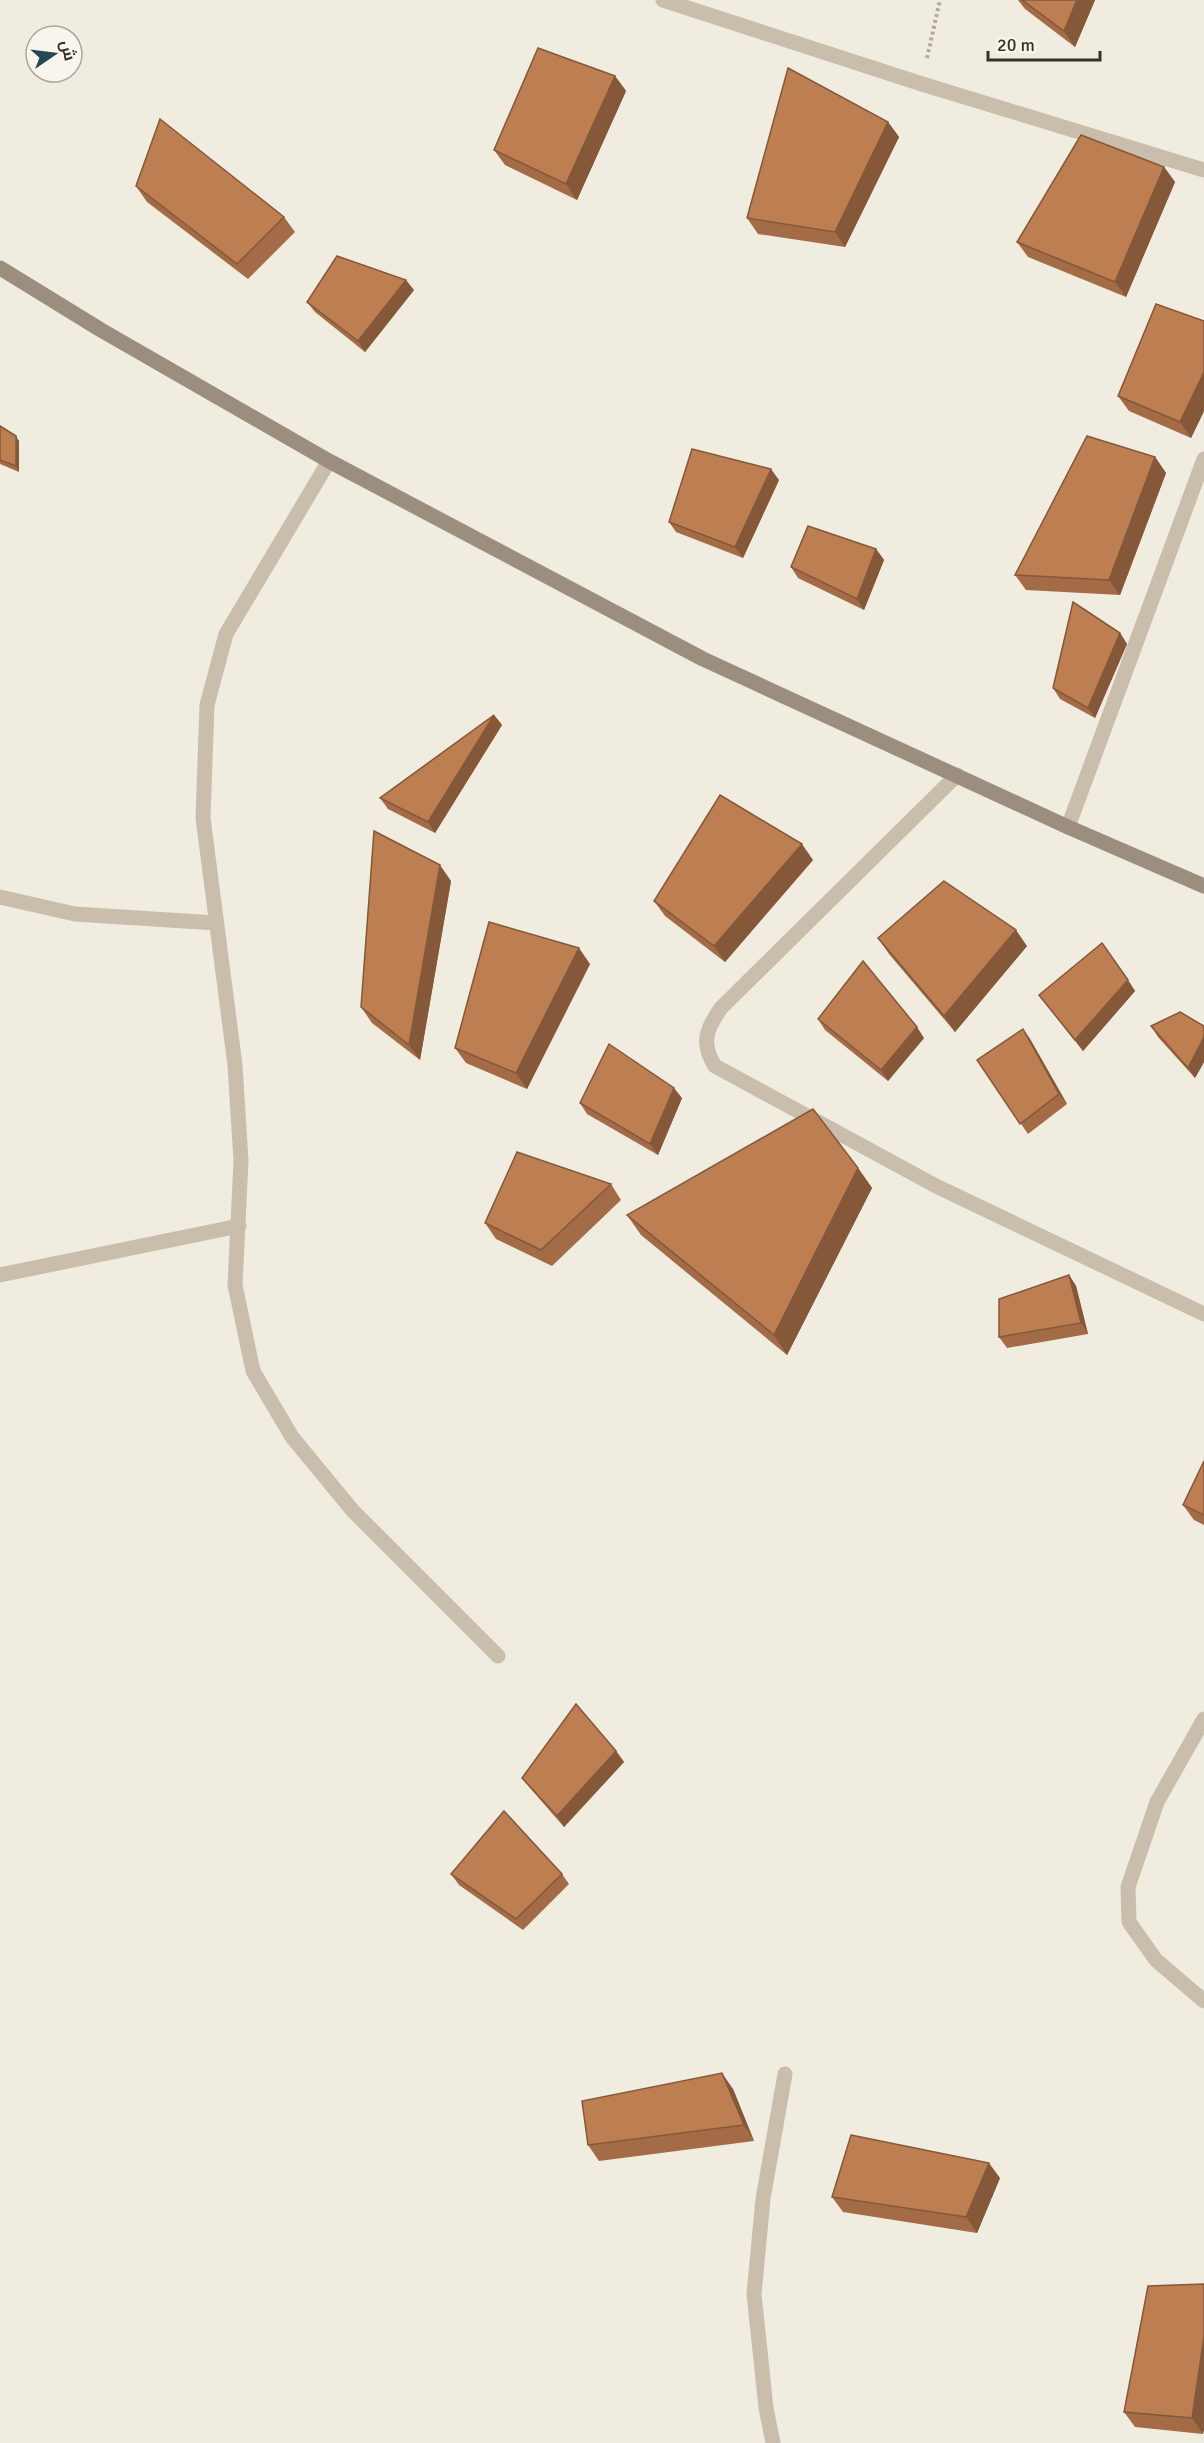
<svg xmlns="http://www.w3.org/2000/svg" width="1204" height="2443" font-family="Signika,Cairo,sans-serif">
	<rect width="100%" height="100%" fill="#f1ece0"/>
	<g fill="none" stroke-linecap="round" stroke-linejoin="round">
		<path stroke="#b4a997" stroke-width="4" stroke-dasharray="3 3" stroke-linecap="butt" d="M927,58L940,0"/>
		<g stroke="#c9beac" stroke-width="15">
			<path d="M663,0L922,84L1204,170"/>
			<path d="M329,461L226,634L207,705L203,818L235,1065L241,1161L235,1285L253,1371L292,1437L353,1511L498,1656"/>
			<path d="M957,775L721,1008C707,1028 700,1043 715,1066L936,1186L1204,1314"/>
			<path d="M1068,827L1204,459"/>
			<path d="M0,897L75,914L216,923"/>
			<path d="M0,1275L239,1226"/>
			<path d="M1204,1719L1157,1802L1128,1887L1129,1922L1156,1960L1204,2001"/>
			<path d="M773,2443L766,2408L754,2294L763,2199L785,2074"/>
		</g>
		<path stroke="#9c8e7e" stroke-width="15" d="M0,268L101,330L329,461L703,659L1068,827L1204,886"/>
	</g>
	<g fill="#a36c47">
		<path d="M1018,0H1095L1075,47L1025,9Z"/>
		<path d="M615,76L626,91L577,200L505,165L494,150Z"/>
		<path d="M888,122L899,137L845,247L758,234L747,218Z"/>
		<path d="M1164,167L1175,182L1126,297L1028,257L1017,242Z"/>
		<path d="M136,186L284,217L295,232L248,279L147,202Z"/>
		<path d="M414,290L365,352L315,312L307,302Z"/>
		<path d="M1204,321V411L1191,438L1129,411L1118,396Z"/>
		<path d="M0,426L19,441V472L0,464Z"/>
		<path d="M1155,457L1166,473L1120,595L1026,590L1015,575Z"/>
		<path d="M779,480L743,558L676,532L669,522Z"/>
		<path d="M876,549L884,560L864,610L798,578L791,567Z"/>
		<path d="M1120,633L1127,644L1095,718L1060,699L1053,688Z"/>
		<path d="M494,715L502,725L435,833L388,809L380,798Z"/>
		<path d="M813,860L725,962L665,916L654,901Z"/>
		<path d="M451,881L420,1060L372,1023L361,1007Z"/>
		<path d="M878,938L1027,946L955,1032L889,954Z"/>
		<path d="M1102,943L1135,991L1083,1051L1039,995Z"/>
		<path d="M590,964L527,1089L466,1063L455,1048Z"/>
		<path d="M818,1019L924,1038L888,1081L825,1030Z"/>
		<path d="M1151,1026H1204V1062L1195,1078L1158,1037Z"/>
		<path d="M1023,1029L1030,1039L1067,1104L1028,1134L977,1060Z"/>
		<path d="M682,1098L658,1155L587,1114L580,1103Z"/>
		<path d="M858,1168L872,1188L787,1355L641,1235L627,1215Z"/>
		<path d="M611,1184L621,1200L552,1266L496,1239L485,1223Z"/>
		<path d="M1069,1275L1076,1286L1088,1334L1007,1348L999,1337Z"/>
		<path d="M1204,1461V1525L1194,1520L1183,1505Z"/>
		<path d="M616,1751L624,1762L564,1827L530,1788L522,1778Z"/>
		<path d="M451,1874H562L569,1884L523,1930L459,1885Z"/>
		<path d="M733,2089L754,2141L599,2161L588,2145Z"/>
		<path d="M1000,2178L977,2233L843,2212L832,2197Z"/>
		<path d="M1204,2284L1203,2434L1135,2427L1124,2412Z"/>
	</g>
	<g fill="#845839">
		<path d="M1077,0H1095L1075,47L1064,31Z"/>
		<path d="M615,76L626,91L577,200L566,184Z"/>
		<path d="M888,122L899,137L845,247L835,232Z"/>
		<path d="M1164,167L1175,182L1126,297L1115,282Z"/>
		<path d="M406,280L414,290L365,352L358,341Z"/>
		<path d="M1204,372V411L1191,438L1180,422Z"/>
		<path d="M16,436L19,441V472L16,466Z"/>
		<path d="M1155,457L1166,473L1120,595L1109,580Z"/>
		<path d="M771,469L779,480L743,558L735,547Z"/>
		<path d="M876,549L884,560L864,610L857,599Z"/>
		<path d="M1120,633L1127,644L1095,718L1088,708Z"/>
		<path d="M494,715L502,725L435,833L428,822Z"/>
		<path d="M802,844L813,860L725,962L714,946Z"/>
		<path d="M440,865L451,881L420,1060L409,1045Z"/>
		<path d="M1016,930L1027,946L955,1032L944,1016Z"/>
		<path d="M579,948L590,964L527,1089L516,1073Z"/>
		<path d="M1128,980L1135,991L1083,1051L1075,1040Z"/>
		<path d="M917,1027L924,1038L888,1081L881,1070Z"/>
		<path d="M1023,1029L1030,1039L1067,1104L1059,1094Z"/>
		<path d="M1204,1037V1062L1195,1078L1188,1068Z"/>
		<path d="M674,1088L682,1098L658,1155L650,1144Z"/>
		<path d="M858,1168L872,1188L787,1355L774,1335Z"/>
		<path d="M1069,1275L1076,1286L1088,1334L1081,1323Z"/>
		<path d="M616,1751L624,1762L564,1827L557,1816Z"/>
		<path d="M722,2073L733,2089L754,2141L744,2125Z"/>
		<path d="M989,2163L1000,2178L977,2233L966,2217Z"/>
		<path d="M1204,2336V2430L1203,2434L1192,2418Z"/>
	</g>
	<g fill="#bd7e52" stroke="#845839" stroke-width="1.5">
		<path d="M1022,0H1077L1064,31Z"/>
		<path d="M538,48L615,76L566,184L494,150Z"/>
		<path d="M788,68L888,122L835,232L747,218Z"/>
		<path d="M160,119L284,217L237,264L136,186Z"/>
		<path d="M1081,135L1164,167L1115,282L1017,242Z"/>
		<path d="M337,256L406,280L358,341L307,302Z"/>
		<path d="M1156,304L1204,321V372L1180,422L1118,396Z"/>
		<path d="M0,426L16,436V466L0,460Z"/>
		<path d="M1087,436L1155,457L1109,580L1015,575Z"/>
		<path d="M692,449L771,469L735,547L669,522Z"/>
		<path d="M808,526L876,549L857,599L791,567Z"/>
		<path d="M1073,602L1120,633L1088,708L1053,688Z"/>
		<path d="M494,715L428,822L380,798Z"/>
		<path d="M720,795L802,844L714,946L654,901Z"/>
		<path d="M374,831L440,865L409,1045L361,1007Z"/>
		<path d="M944,881L1016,930L944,1016L878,938Z"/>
		<path d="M489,922L579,948L516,1073L455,1048Z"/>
		<path d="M1102,943L1128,980L1075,1040L1039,995Z"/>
		<path d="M863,961L917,1027L881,1070L818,1019Z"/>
		<path d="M1180,1012L1204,1026V1037L1188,1068L1151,1026Z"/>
		<path d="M1023,1029L1059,1094L1020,1124L977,1060Z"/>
		<path d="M609,1044L674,1088L650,1144L580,1103Z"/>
		<path d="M813,1109L858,1168L774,1335L627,1215Z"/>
		<path d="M517,1152L611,1184L541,1250L485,1223Z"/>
		<path d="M1069,1275L1081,1323L999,1337V1299Z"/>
		<path d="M1204,1461V1515L1183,1505Z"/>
		<path d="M576,1704L616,1751L557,1816L522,1778Z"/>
		<path d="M504,1811L562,1874L516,1919L451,1874Z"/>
		<path d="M722,2073L744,2125L588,2145L582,2101Z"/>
		<path d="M851,2135L989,2163L966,2217L832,2197Z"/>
		<path d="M1204,2284V2336L1192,2418L1124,2412L1148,2286Z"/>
	</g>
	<g transform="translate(54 54) rotate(76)"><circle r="28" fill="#f9f5ec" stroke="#aba79f" stroke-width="1.5"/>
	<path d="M0-4.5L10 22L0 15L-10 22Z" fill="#234a56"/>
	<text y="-9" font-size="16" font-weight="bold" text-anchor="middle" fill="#37312b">ش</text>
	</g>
	<path d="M988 51v9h112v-9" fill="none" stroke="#37312b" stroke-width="3"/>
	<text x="997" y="51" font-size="18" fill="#37312b" stroke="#f9f5ec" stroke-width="4.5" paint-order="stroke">20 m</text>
</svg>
